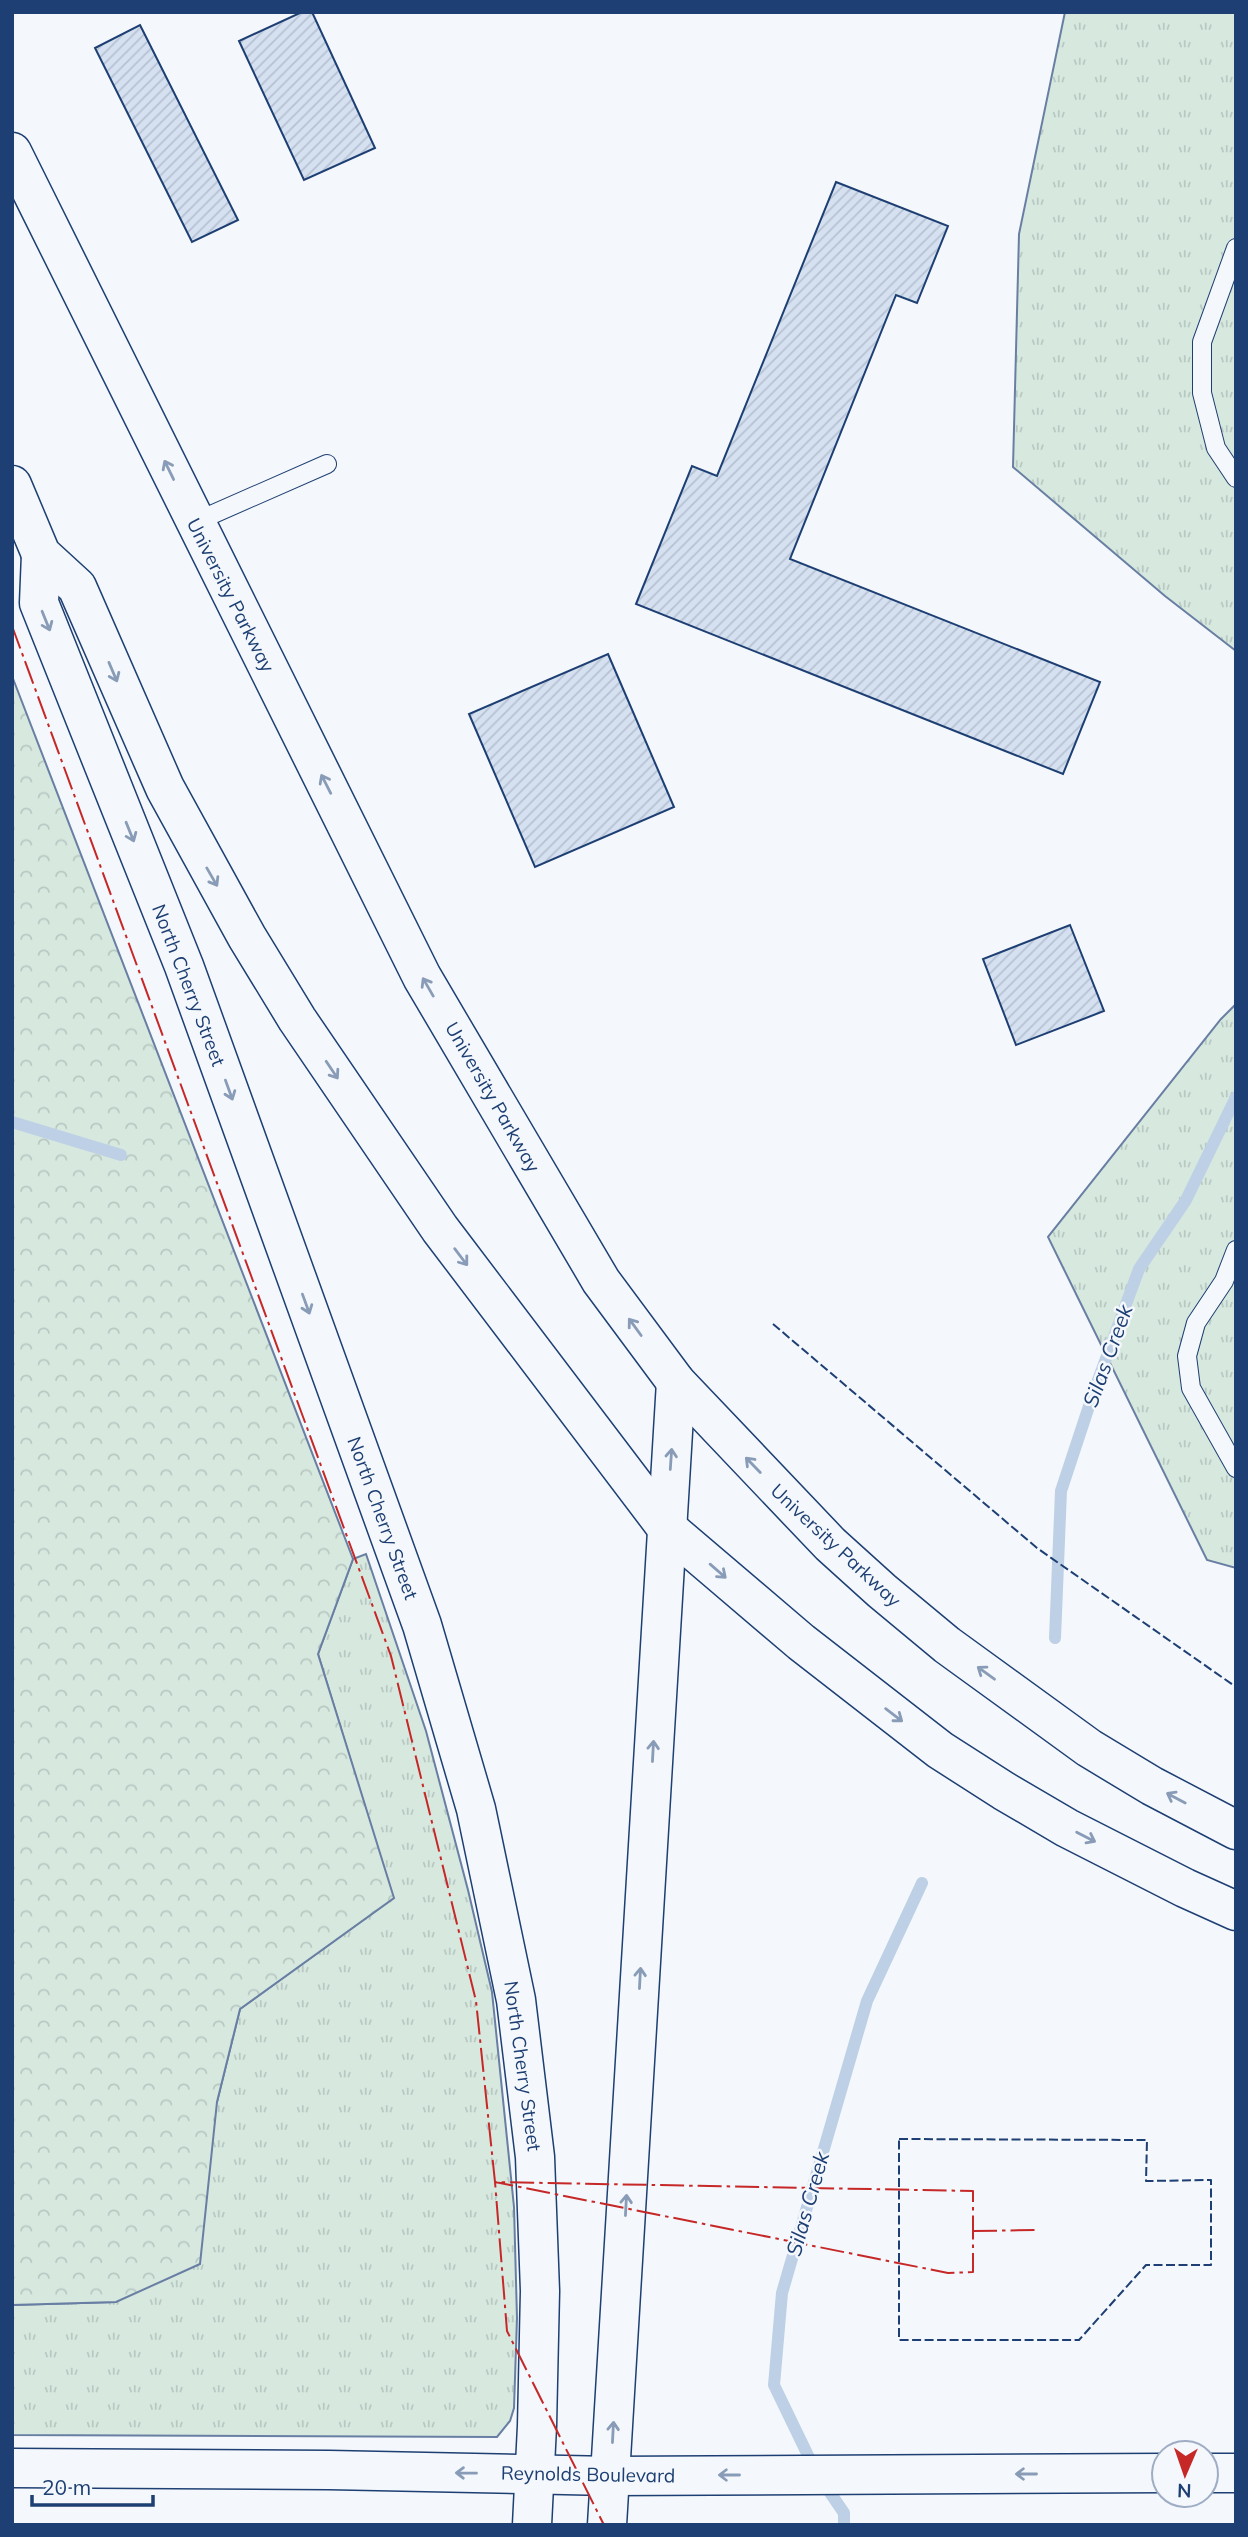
<svg xmlns="http://www.w3.org/2000/svg" width="1248" height="2537" font-family="Mulish,sans-serif">
	<defs>
		<pattern id="grass-tufts" width="24" height="20" patternUnits="userSpaceOnUse" patternTransform="scale(1.75)"><rect width="24" height="20" fill="#d7e8df"/><path d="M3 7l-1-3M5 7V3M7 7l1-3M15 17l-1-3M17 17v-4M19 17l1-3" fill="none" stroke="#b8c8c3"/></pattern>
		<pattern id="forest-crowns" width="20" height="18" patternUnits="userSpaceOnUse" patternTransform="scale(1.75)"><rect width="20" height="18" fill="#d7e8df"/><path d="M2 6a3 3 0 1 1 6 0M12 15a3 3 0 1 1 6 0" fill="none" stroke="#b8c8c3"/></pattern>
		<pattern id="building-hatch" width="6" height="6" patternUnits="userSpaceOnUse" patternTransform="scale(1.75)"><rect width="6" height="6" fill="#d5e0f0"/><path d="M-1 1l2-2M0 6l6-6M5 7l2-2" fill="none" stroke="#b6c1d1"/></pattern>
	</defs>
	<rect width="100%" height="100%" fill="#f4f7fb"/>
	<g fill="url(#grass-tufts)" stroke="#687fa3" stroke-width="2">
		<path d="M1065,12H1236V651L1165,596L1013,467L1019,234Z"/>
		<path d="M1236,1004V1568L1207,1560L1048,1237L1221,1019Z"/>
		<path d="M366,1554L426,1731L468,1890L492,1992L514,2207L517,2318L514,2408L510,2421L497,2437L12,2435V2305L116,2302L217,2102L240,2009L393,1898L318,1654L353,1559Z"/>
	</g>
	<path fill="url(#forest-crowns)" stroke="#687fa3" stroke-width="2" d="M12,676L353,1559L318,1654L394,1898L240,2009L217,2102L200,2264L116,2302L12,2305Z"/>
	<g fill="none" stroke-linecap="round" stroke-linejoin="round">
		<g stroke="#bed0e5" stroke-width="12">
			<path d="M12,1122L121,1155"/>
			<path d="M1055,1638L1061,1491L1094,1391L1139,1269L1186,1200L1236,1097"/>
			<path d="M844,2525V2513L816,2472L774,2385L782,2293L867,2001L922,1883"/>
		</g>
	</g>
	<g fill="url(#building-hatch)" stroke="#1d3f73" stroke-width="2">
		<path d="M302,12H312L375,148L304,180L239,41Z"/>
		<path d="M140,25L238,220L192,242L95,48Z"/>
		<path d="M836,182L948,226L917,303L896,295L790,559L1100,682L1063,774L636,604L692,466L717,476Z"/>
		<path d="M608,654L674,807L535,867L469,714Z"/>
		<path d="M1070,925L1104,1011L1016,1045L983,959Z"/>
	</g>
	<g fill="none" stroke-linecap="round" stroke-linejoin="round">
		<g stroke="#1d3f73" stroke-width="20">
			<g id="lane">
				<path d="M1236,248L1202,342V393L1216,448L1236,478"/>
				<path d="M195,522L327,464"/>
				<path d="M1236,1250L1224,1281L1196,1323L1187,1356L1191,1388L1236,1468"/>
			</g>
		</g>
		<g stroke="#1d3f73" stroke-width="41">
			<g id="secondary">
				<path d="M41,554L39,603L184,966L422,1625L476,1809L516,2000L535,2157L540,2291L537,2426L532,2525"/>
				<path d="M12,2468L329,2470L610,2476L1164,2473"/>
				<path d="M1206,2473H1236"/>
				<path d="M607,2525L676,1382"/>
			</g>
		</g>
		<g stroke="#1d3f73" stroke-width="41">
			<g id="primary">
				<path d="M12,152L422,977L601,1281L676,1382L830,1544L882,1591L947,1645L1089,1748L1152,1786L1236,1830"/>
				<path d="M12,485L41,554L77,587L165,788L247,937L297,1019L440,1229L666,1527L801,1642L940,1750L1004,1791L1067,1828L1185,1888L1236,1911"/>
			</g>
		</g>
		<use href="#lane" stroke="#f4f7fb" stroke-width="18"/>
		<use href="#secondary" stroke="#f4f7fb" stroke-width="38"/>
		<use href="#primary" stroke="#f4f7fb" stroke-width="38"/>
		<g stroke="#1d3f73" stroke-width="2" stroke-dasharray="9 3.5" stroke-linecap="butt">
			<path d="M773,1324L1037,1548L1236,1687"/>
			<path d="M899,2139L1147,2140L1146,2181L1211,2180V2265H1146L1079,2340H899Z"/>
		</g>
		<g stroke="#c62828" stroke-width="2" stroke-dasharray="24 5 3.5 5" stroke-linecap="butt">
			<path d="M12,626L391,1656L476,2001L495,2182L973,2191V2272L948,2273L495,2182L507,2331L604,2525"/>
			<path d="M973,2231L1037,2230"/>
		</g>
	</g>
	<defs><path id="oneway-shaft" d="M-6 0H5M1.5-3L5.5 0L1.5 3" fill="none" stroke-width="1.6" stroke-linecap="round" stroke-linejoin="round" transform="scale(1.75)"/></defs>
	<g stroke="#889bb7">
		<use href="#oneway-shaft" transform="translate(169 470) rotate(-116)"/>
		<use href="#oneway-shaft" transform="translate(46 621) rotate(68)"/>
		<use href="#oneway-shaft" transform="translate(113 672) rotate(67)"/>
		<use href="#oneway-shaft" transform="translate(326 784) rotate(-117)"/>
		<use href="#oneway-shaft" transform="translate(130 832) rotate(68)"/>
		<use href="#oneway-shaft" transform="translate(212 877) rotate(60)"/>
		<use href="#oneway-shaft" transform="translate(428 987) rotate(-120)"/>
		<use href="#oneway-shaft" transform="translate(332 1070) rotate(56)"/>
		<use href="#oneway-shaft" transform="translate(229 1090) rotate(70)"/>
		<use href="#oneway-shaft" transform="translate(461 1257) rotate(53)"/>
		<use href="#oneway-shaft" transform="translate(306 1304) rotate(70)"/>
		<use href="#oneway-shaft" transform="translate(635 1327) rotate(-126)"/>
		<use href="#oneway-shaft" transform="translate(671 1459) rotate(-86)"/>
		<use href="#oneway-shaft" transform="translate(753 1465) rotate(-134)"/>
		<use href="#oneway-shaft" transform="translate(718 1571) rotate(41)"/>
		<use href="#oneway-shaft" transform="translate(986 1673) rotate(-144)"/>
		<use href="#oneway-shaft" transform="translate(894 1715) rotate(37)"/>
		<use href="#oneway-shaft" transform="translate(653 1751) rotate(-87)"/>
		<use href="#oneway-shaft" transform="translate(1176 1798) rotate(-152)"/>
		<use href="#oneway-shaft" transform="translate(1086 1837) rotate(27)"/>
		<use href="#oneway-shaft" transform="translate(640 1978) rotate(-87)"/>
		<use href="#oneway-shaft" transform="translate(626 2205) rotate(-87)"/>
		<use href="#oneway-shaft" transform="translate(613 2432) rotate(-87)"/>
		<use href="#oneway-shaft" transform="translate(466 2473) rotate(-179)"/>
		<use href="#oneway-shaft" transform="translate(1026 2474) rotate(180)"/>
		<use href="#oneway-shaft" transform="translate(729 2475) rotate(180)"/>
	</g>
	<g text-anchor="middle" stroke-width="5" stroke-linejoin="round" paint-order="stroke">
		<g font-size="19" fill="#1d3f73" stroke="#f4f7fb">
			<text transform="translate(231 595) rotate(63)" y="7">University Parkway</text>
			<text transform="translate(189 985) rotate(69)" y="7">North Cherry Street</text>
			<text transform="translate(493 1097) rotate(60)" y="7">University Parkway</text>
			<text transform="translate(383 1518) rotate(70)" y="7">North Cherry Street</text>
			<text transform="translate(836 1545) rotate(43)" y="7">University Parkway</text>
			<text transform="translate(523 2066) rotate(82)" y="7">North Cherry Street</text>
			<text transform="translate(588 2474) rotate(1)" y="7">Reynolds Boulevard</text>
		</g>
		<g font-size="21" font-style="italic" fill="#1d3f73" stroke="#f4f7fb">
			<text transform="translate(1108 1356) rotate(-70)" y="7">Silas Creek</text>
			<text transform="translate(808 2204) rotate(-74)" y="7">Silas Creek</text>
		</g>
	</g>
	<rect width="1248" height="2537" fill="none" stroke="#1d3f73" stroke-width="28"/>
	<g transform="translate(1185 2474) rotate(182)"><circle r="33" fill="#f4f7fb" stroke="#9eadc5" stroke-width="2"/>
	<path d="M0-5L12 26L0 18L-12 26Z" fill="#c62828"/>
	<text y="-10" font-size="19" font-weight="bold" text-anchor="middle" fill="#1d3f73">N</text>
	</g>
	<path d="M32 2495v10h121v-10" fill="none" stroke="#1d3f73" stroke-width="3.5"/>
	<text x="42" y="2495" font-size="21" fill="#1d3f73" stroke="#f4f7fb" stroke-width="5" paint-order="stroke">20 m</text>
</svg>
